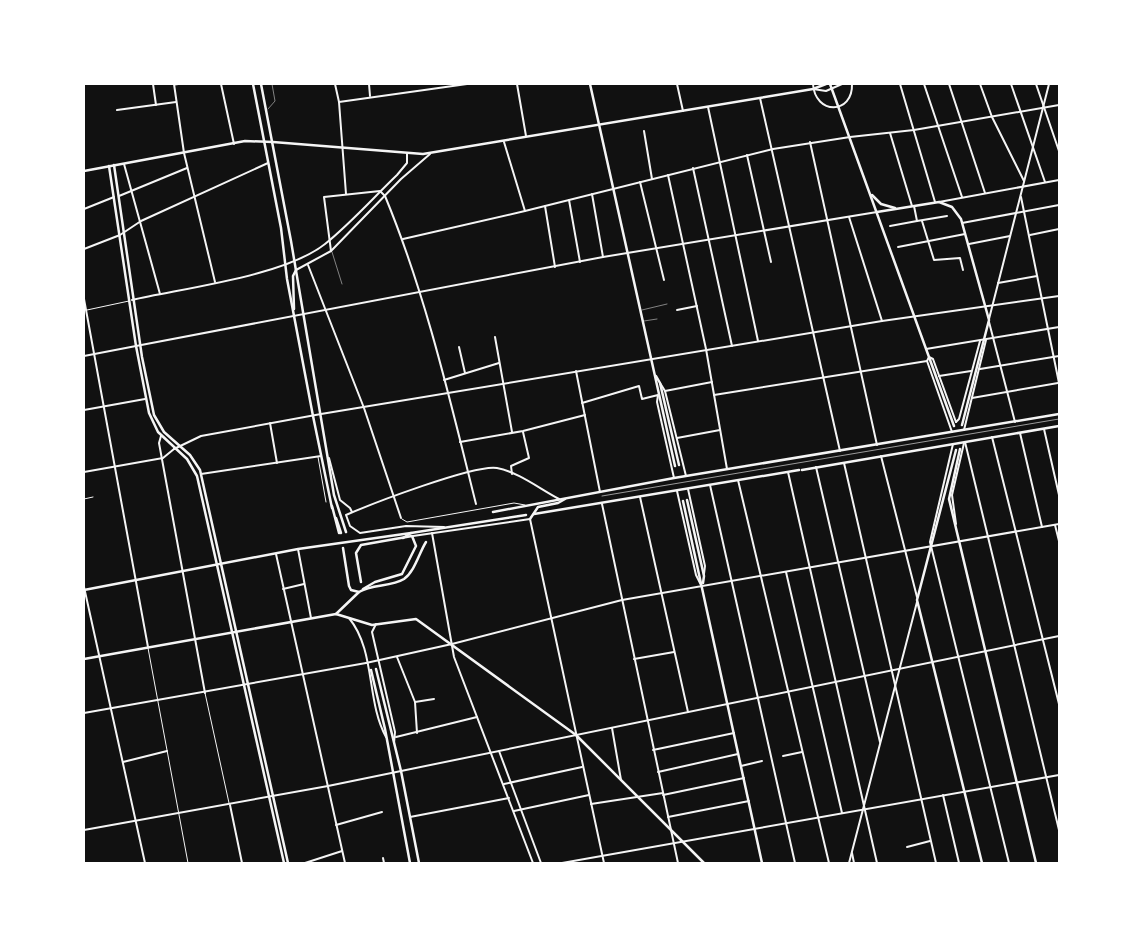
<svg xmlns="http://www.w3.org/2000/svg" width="1143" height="947" font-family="Jost,sans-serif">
	<rect width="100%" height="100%" fill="#111"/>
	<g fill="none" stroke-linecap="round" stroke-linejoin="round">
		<g stroke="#f5f5f5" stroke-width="0.5">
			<path d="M268,109L275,101L272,84"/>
			<path d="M332,252L342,284"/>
			<path d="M642,310L667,304"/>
			<path d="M644,321L657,319"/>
		</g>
		<g stroke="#f5f5f5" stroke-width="1">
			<path d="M175,85L182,84"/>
			<path d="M87,310L129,301"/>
			<path d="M318,457L326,502"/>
			<path d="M84,499L93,497"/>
			<path d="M402,519L407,522L514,503L525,505"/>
			<path d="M148,648L188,863"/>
			<path d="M205,693L229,803"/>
		</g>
		<g stroke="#f5f5f5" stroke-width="2">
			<path d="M153,84L156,105"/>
			<path d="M174,84L184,153L215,282"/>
			<path d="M221,84L234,144"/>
			<path d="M335,84L339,102L346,194"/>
			<path d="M369,84L370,96"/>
			<path d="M517,84L526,136"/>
			<path d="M677,84L683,111"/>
			<path d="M900,84L935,202"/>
			<path d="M924,84L962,197"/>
			<path d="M949,84L985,193"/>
			<path d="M980,84L992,117L1024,181"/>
			<path d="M1011,84L1045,182"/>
			<path d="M1036,84L1059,151"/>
			<path d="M760,98L840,451"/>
			<path d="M339,102L467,84"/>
			<path d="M708,107L758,341"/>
			<path d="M117,110L176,102"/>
			<path d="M644,131L652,179"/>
			<path d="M890,133L912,206"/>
			<path d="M504,142L525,211"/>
			<path d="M810,142L877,445"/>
			<path d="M747,155L771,262"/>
			<path d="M124,164L160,294"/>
			<path d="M693,168L732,346"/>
			<path d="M668,175L706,349L727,469"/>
			<path d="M640,182L664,280"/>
			<path d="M592,194L603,257"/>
			<path d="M119,196L187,168"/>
			<path d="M1021,197L1059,383"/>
			<path d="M569,200L580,262"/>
			<path d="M545,206L555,267"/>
			<path d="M84,209L114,197"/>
			<path d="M849,217L882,321"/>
			<path d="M917,221L947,216"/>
			<path d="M922,221L934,260L960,258L963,270"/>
			<path d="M962,223L1059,205"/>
			<path d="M890,226L917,221L914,206"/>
			<path d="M1030,235L1059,229"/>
			<path d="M403,239L525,211L773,149L850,137L914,130L1059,105"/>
			<path d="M969,244L1010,236"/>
			<path d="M898,247L965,234"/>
			<path d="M84,249L120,235L141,221L268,163"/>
			<path d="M331,251L324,197L380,191L385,196C426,295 450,400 476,504"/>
			<path d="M308,265L364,408L401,518"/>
			<path d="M998,283L1037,276"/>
			<path d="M84,299L148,647"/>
			<path d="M677,310L697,306"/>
			<path d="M989,322L1015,422"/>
			<path d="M495,337L512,432"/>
			<path d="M459,347L465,373"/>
			<path d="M926,349L1059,327"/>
			<path d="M84,356L136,346"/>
			<path d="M929,357L927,361L952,432"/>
			<path d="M929,357L933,359L956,422"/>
			<path d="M980,369L1059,356"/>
			<path d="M576,371L600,492"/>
			<path d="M939,376L971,371"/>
			<path d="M444,380L499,363"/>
			<path d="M660,383L665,391L686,476"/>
			<path d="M665,391L712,382"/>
			<path d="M714,395L927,361"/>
			<path d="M972,398L1058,383"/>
			<path d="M582,403L639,386L642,399L658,395L657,402L674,478"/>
			<path d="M84,410L145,399"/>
			<path d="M956,422L959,419L980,341"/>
			<path d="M270,423L277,463"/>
			<path d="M1044,429L1059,495"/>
			<path d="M964,430L986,340"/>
			<path d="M1020,433L1042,527"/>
			<path d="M161,436L159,443L205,693"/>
			<path d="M992,437L1059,704"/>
			<path d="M677,438L720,430"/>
			<path d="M460,442L523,431L585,415"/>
			<path d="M965,442L1059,830"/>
			<path d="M953,444L930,542L1009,863"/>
			<path d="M329,458L340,500L350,508L352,512"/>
			<path d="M844,463L936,863"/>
			<path d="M816,467L880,742"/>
			<path d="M84,472L163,458L174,449"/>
			<path d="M788,472L877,863"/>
			<path d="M201,474L321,456"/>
			<path d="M512,474L511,466L529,458L523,432"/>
			<path d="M738,480L829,863"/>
			<path d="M710,485L795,863"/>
			<path d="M688,489L705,566L704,574"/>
			<path d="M677,491L696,575L701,585"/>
			<path d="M640,497L688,712"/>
			<path d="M602,504L678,863"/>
			<path d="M956,524L952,495L964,443"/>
			<path d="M1055,525L1059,541"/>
			<path d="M444,527L406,526L360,533L350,526L346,515C371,504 475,464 497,468C518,472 540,489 559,499"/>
			<path d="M432,533L454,657L533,863"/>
			<path d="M413,536L530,519L604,863"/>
			<path d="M298,549L311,618"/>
			<path d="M276,554L345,863"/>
			<path d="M786,572L842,813"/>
			<path d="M84,587L145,863"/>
			<path d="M283,589L304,584"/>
			<path d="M452,644L622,600L1059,524"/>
			<path d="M397,657L415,702L417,733"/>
			<path d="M634,659L674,652"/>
			<path d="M415,702L434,699"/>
			<path d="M84,713L366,663"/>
			<path d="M612,728L621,780"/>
			<path d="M396,737L477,717"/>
			<path d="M653,750L734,733"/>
			<path d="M499,751L541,863"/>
			<path d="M783,756L802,752"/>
			<path d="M123,762L167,751"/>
			<path d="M741,766L762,761"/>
			<path d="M658,772L738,754"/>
			<path d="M504,784L582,767"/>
			<path d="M663,795L744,778"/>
			<path d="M943,795L959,863"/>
			<path d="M591,804L663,793"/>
			<path d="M230,805L242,863"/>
			<path d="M514,811L589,795"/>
			<path d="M410,817L509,798"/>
			<path d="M668,817L749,801"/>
			<path d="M336,825L382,812"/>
			<path d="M907,847L930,841"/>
			<path d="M852,853L854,863"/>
			<path d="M383,858L384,863"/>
			<path d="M305,863L342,851"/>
		</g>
		<g stroke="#f5f5f5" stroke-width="2">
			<path d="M813,84C815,115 853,115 852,84"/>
			<path d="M813,89L826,91L842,84"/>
			<path d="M939,202L1059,180"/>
			<path d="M296,270L331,251L401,179L430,154"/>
			<path d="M132,300C184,288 285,276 325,244C351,223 373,198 397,175L407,163V154"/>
			<path d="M989,319L1049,84"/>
			<path d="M136,346L603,257L877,212"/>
			<path d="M174,449L201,436L321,414L882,321L1059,296"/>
			<path d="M881,456L917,597"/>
			<path d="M349,618C376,651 366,701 386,737"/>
			<path d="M376,624L372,632L395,732L394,743"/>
			<path d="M366,663L452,644"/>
			<path d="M84,830L328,786L1059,636"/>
			<path d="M562,863L1059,775"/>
			<path d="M849,863L917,602"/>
		</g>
		<g stroke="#f5f5f5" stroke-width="2.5">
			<path d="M590,84L675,466"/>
			<path d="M656,376L660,383L679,465"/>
			<path d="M687,500L704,576L703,583"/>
			<path d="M683,501L762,863"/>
			<path d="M84,590L298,549L411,533"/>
			<path d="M336,614L359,592"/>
			<path d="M84,659L336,614L372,625L416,619L576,735L704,863"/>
		</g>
		<g stroke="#f5f5f5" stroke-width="2.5">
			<path d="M253,84L281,228L287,279L313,416L332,508"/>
			<path d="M261,84L291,241L334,495L346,532"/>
			<path d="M830,84L954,426"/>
			<path d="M114,165L142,357L154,415L164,432L190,455L200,470L288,863"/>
			<path d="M109,166L136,346L149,413L158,432L187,459L197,476L284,863"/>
			<path d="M84,171L245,141L273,142L423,154L813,89L826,84"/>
			<path d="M872,195L881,204L895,208"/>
			<path d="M877,212L939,202L952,207L961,219L989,320L962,425"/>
			<path d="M294,309L293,276L296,270"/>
			<path d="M960,449L949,499L1036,863"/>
			<path d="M956,450L917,600L982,863"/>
			<path d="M336,518L341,533"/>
			<path d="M376,669L401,771L419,863"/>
			<path d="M371,670L385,729L410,863"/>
		</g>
		<g stroke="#f5f5f5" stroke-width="2.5">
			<path d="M802,470L1059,426"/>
			<path d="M332,506L339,533"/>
			<path d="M493,512L674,478L1059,414"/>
			<path d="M534,514L799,470"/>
			<path d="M530,519L538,507L558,503L565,499"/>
			<path d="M403,538L411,533L526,515"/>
			<path d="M343,548L349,586L351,590L359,592C372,584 391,587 404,579C415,571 419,553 426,542"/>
			<path d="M361,582L356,553L361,545L412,536L416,546L402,574L375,582L363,589"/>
		</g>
		<path stroke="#9a9a9a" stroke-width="1" d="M602,496L1059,419"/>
	</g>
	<rect width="1143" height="947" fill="none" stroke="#ffffff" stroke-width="170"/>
</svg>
